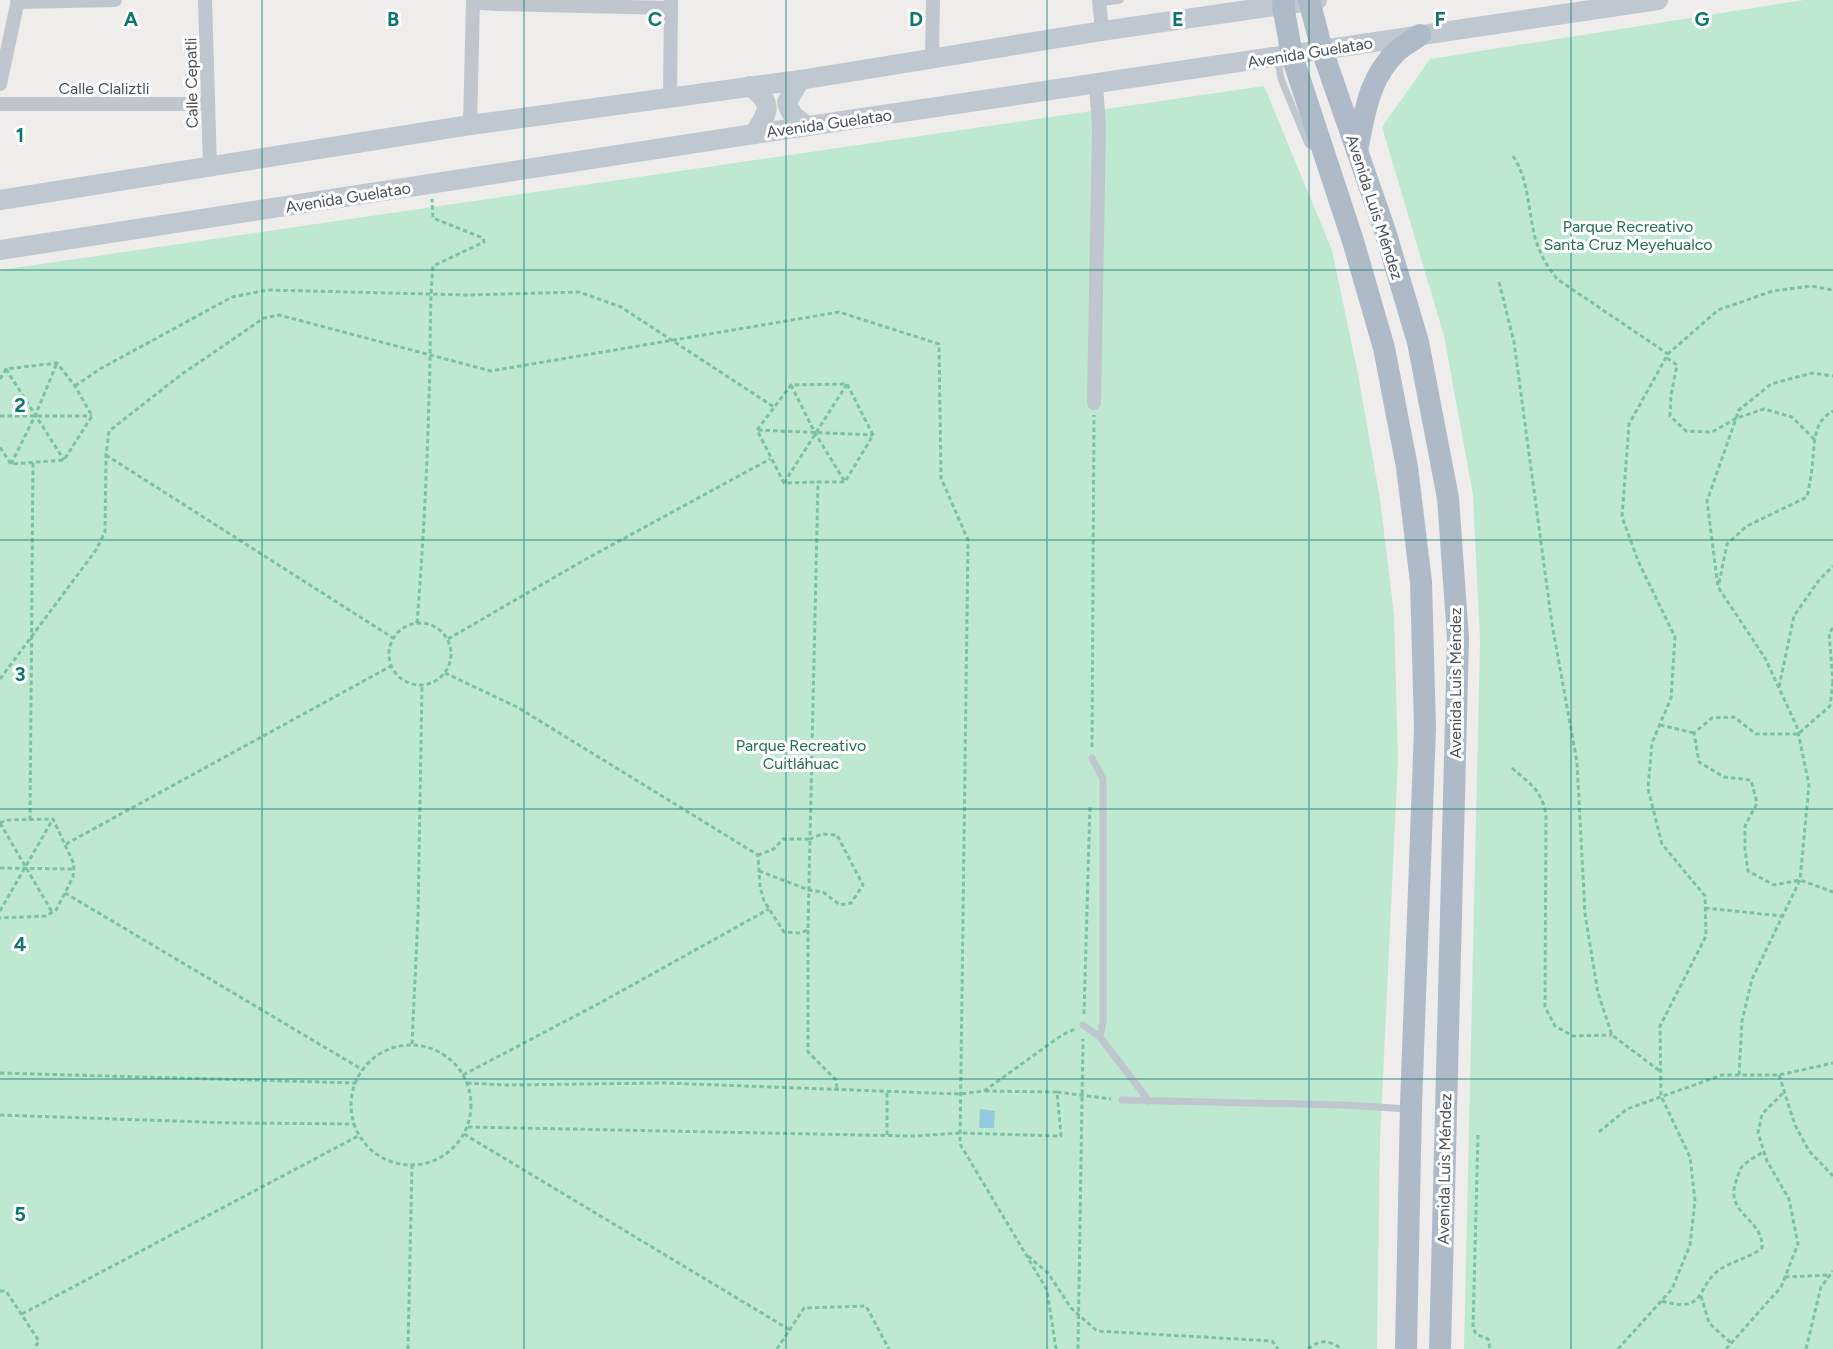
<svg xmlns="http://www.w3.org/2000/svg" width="1833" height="1349" font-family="Figtree,sans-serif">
	<rect width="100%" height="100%" fill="#efedec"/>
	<g fill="#bfe8d1">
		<path d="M1804,0H1833V1349H1464L1480,641L1473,495L1444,336L1382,127L1430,59Z"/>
		<path d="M1264,86L1332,250L1358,374L1380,499L1394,614L1398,760L1380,1141L1377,1349H0V270Z"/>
	</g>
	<path fill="#92cbdf" d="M980,1109L995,1111L994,1128H979Z"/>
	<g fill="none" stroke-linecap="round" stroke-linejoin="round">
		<g stroke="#7cc1a3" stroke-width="3" stroke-dasharray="4.5 3" stroke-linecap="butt">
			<path d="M1513,156C1528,178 1528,207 1534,233C1538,251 1546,265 1557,279L1668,354"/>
			<path d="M1499,282L1514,342L1552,624L1577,762L1585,914L1598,993L1612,1035L1661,1072"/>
			<path d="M1667,358L1677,365L1671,395L1670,416L1686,431L1712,432L1737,418L1764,409L1792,417L1815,440"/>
			<path d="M6,369L64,460"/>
			<path d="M0,379L6,369L57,363L75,386L92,416L64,460L11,464L0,447"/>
			<path d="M791,385L815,433L845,482"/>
			<path d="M75,386L100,369L232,297L268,290L468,295L579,292L621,307L774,407"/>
			<path d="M0,416H92"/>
			<path d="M758,430L873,435"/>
			<path d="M106,455L393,638"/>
			<path d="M11,464L35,416L57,363"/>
			<path d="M784,483L847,384"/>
			<path d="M1719,583L1727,544L1747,526L1807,497C1809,487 1811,478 1812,468C1815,448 1811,422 1833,411"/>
			<circle cx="420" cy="654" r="31"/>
			<path d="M417,623C423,548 427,473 429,398C431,354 429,310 433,266L484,242L483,238L433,218L432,199"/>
			<path d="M1833,628L1829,633L1833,682"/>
			<path d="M448,639L586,559L770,459"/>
			<path d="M445,673L517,707L758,855L760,887L764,901L784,932L799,933L808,930L810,839H783L774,849L758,855"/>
			<path d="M0,679L96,550L105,532L106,455L109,431L182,374L264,318L279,315L491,371L839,312L939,344L941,478L968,540L960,1144L1047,1290L1056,1349"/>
			<path d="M1833,682L1830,706L1798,734H1756L1734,717L1712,718L1694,733L1699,762L1724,777L1751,780L1757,803L1745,826V850L1748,871L1774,885L1800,880L1833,892"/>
			<path d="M1779,687L1794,616L1819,580L1833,566"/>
			<path d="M1660,725L1694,733"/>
			<path d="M1092,747L1094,415"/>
			<path d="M1512,768C1530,784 1541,789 1546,814L1545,1007L1555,1026L1573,1036L1612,1035"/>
			<path d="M30,820L33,463"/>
			<path d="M0,823L6,820L53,819L74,864L73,877L65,893L56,910L46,916L0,918"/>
			<path d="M0,823L52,912"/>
			<path d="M66,844L391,666"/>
			<path d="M0,868L73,869"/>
			<path d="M759,871L809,890L823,892L840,905L851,903L863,885L837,835L822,834L810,839L818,482H845L873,435L847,384L791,385L757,430L784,483L818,482"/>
			<path d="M65,893L363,1070"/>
			<path d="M1705,908L1782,916"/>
			<path d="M0,911L53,819"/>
			<path d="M808,930V1052L836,1080L837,1088"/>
			<path d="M1084,1014L1090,805"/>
			<path d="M412,1044L418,916L422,685"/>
			<circle cx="411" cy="1105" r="60"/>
			<path d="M0,1073L356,1083"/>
			<path d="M463,1075L598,1004L769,909"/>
			<path d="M1739,1075L1742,1021L1752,979L1800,880L1809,785L1797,727L1779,688L1765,658L1718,587L1707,501L1739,410L1771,384L1812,373L1833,376"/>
			<path d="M1779,1075L1795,1125L1809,1151L1833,1176"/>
			<path d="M467,1083L505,1085L665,1083L960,1094L984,1091L1062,1035L1075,1029"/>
			<path d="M1057,1092L1111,1099"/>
			<path d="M0,1115L232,1123L355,1124"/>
			<path d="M468,1127L913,1136L960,1133L1061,1136L1057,1092L984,1091"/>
			<path d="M1599,1132L1627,1109L1722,1075H1779L1833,1063"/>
			<path d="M464,1134L790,1330"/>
			<path d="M887,1135V1091"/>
			<path d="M1478,1135L1473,1328L1476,1334L1488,1339L1490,1349"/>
			<path d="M1028,1256L1048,1273L1071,1308L1097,1331L1272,1341L1278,1349"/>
			<path d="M1785,1277L1830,1275"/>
			<path d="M0,1291H6L39,1341L34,1349"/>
			<path d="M1701,1296L1709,1323L1731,1343"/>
			<path d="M1662,1301C1710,1315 1694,1283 1724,1267C1737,1260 1750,1257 1762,1248C1764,1219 1724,1214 1736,1181C1738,1177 1739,1171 1741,1168C1746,1161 1758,1156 1764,1151"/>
			<path d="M22,1314L360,1135"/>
			<path d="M408,1349L412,1165"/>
			<path d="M777,1349L804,1308L866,1306L889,1349"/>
			<path d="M1078,1349L1083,1039"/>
			<path d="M1308,1349C1320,1339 1329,1340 1342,1349"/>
			<path d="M1618,1349L1672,1289L1690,1245L1695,1201L1690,1157L1661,1096L1660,1026L1706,936L1705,896L1662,844L1648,789L1652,743L1671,698L1675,637L1639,563L1622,517L1629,424L1668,354L1718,310L1773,291L1811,286L1833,290"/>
			<path d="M1726,1349L1781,1287L1798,1244L1789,1199L1767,1161L1758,1133L1762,1114L1784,1092"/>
			<path d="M1806,1349L1821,1287L1833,1271"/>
		</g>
		<g stroke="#bfc6cd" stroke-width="7">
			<path d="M1100,3L1120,0"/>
			<path d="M1286,61L1279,66L1281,79L1308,144L1318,149"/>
			<path d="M1092,758L1103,779V1022L1100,1037"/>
			<path d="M1083,1025L1100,1037L1149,1101"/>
			<path d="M1122,1100L1344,1105L1409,1109"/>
		</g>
		<g stroke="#bfc6cd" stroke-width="14">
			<path d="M205,0L210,166"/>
			<path d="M477,0L481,3L497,4L671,8"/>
			<path d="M1099,0L1102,31"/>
			<path d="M17,2L115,0"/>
			<path d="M932,59L933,0"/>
			<path d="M0,84L18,0"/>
			<path d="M670,97L671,0"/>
			<path d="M0,104H208"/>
			<path d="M470,125L473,0"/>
			<path d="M1094,403L1099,127L1096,85"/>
		</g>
		<g stroke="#bfc7d1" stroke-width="20">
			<path d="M800,80L787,102C790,115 797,119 807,126"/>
			<path d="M750,86C774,104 769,111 754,134"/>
			<path d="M0,200L470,125L800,80L1102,31L1317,0"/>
			<path d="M0,250L754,134L1658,0"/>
		</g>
		<g stroke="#afbac8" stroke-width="22">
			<path d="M1284,0L1283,5L1292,56L1353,241L1384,348L1407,467L1421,582L1425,728L1411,1105L1406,1349"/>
			<path d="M1309,0L1322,50L1385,231L1418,342L1448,498L1458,638L1440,1349"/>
			<path d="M1357,150C1365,113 1368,79 1397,51C1404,45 1413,40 1420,35"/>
		</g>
	</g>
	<path fill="none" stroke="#0f766e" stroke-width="1.5" stroke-opacity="0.55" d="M262,0V1349M524,0V1349M786,0V1349M1047,0V1349M1309,0V1349M1571,0V1349M0,270H1833M0,540H1833M0,809H1833M0,1079H1833"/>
	<g text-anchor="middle" stroke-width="6" stroke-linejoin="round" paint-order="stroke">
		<g font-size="16" fill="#474f57" stroke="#fff">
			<text transform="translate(1310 52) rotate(-9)" y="6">Avenida Guelatao</text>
			<text transform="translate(191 83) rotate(-91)" y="6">Calle Cepatli</text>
			<text x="104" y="94">Calle Claliztli</text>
			<text transform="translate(829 123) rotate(-8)" y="6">Avenida Guelatao</text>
			<text transform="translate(348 197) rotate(-9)" y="6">Avenida Guelatao</text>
			<text transform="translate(1375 207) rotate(72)" y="6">Avenida Luis Méndez</text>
			<text transform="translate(1455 683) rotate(-90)" y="6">Avenida Luis Méndez</text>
			<text transform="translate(1444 1169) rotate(-89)" y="6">Avenida Luis Méndez</text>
		</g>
		<g font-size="16" fill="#226e4d" stroke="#fff">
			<text x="1628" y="232">Parque Recreativo<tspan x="1628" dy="18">Santa Cruz Meyehualco</tspan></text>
			<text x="801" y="751">Parque Recreativo<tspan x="801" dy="18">Cuitláhuac</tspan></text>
		</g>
	</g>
	<g font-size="20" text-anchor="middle" font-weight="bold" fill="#0f766e" stroke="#fff" stroke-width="6" stroke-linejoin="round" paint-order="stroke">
		<text x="131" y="26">A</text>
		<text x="393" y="26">B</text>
		<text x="655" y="26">C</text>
		<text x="916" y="26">D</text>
		<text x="1178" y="26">E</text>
		<text x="1440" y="26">F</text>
		<text x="1702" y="26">G</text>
		<text x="20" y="142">1</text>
		<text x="20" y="412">2</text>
		<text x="20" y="681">3</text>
		<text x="20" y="951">4</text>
		<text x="20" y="1221">5</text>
	</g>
</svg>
